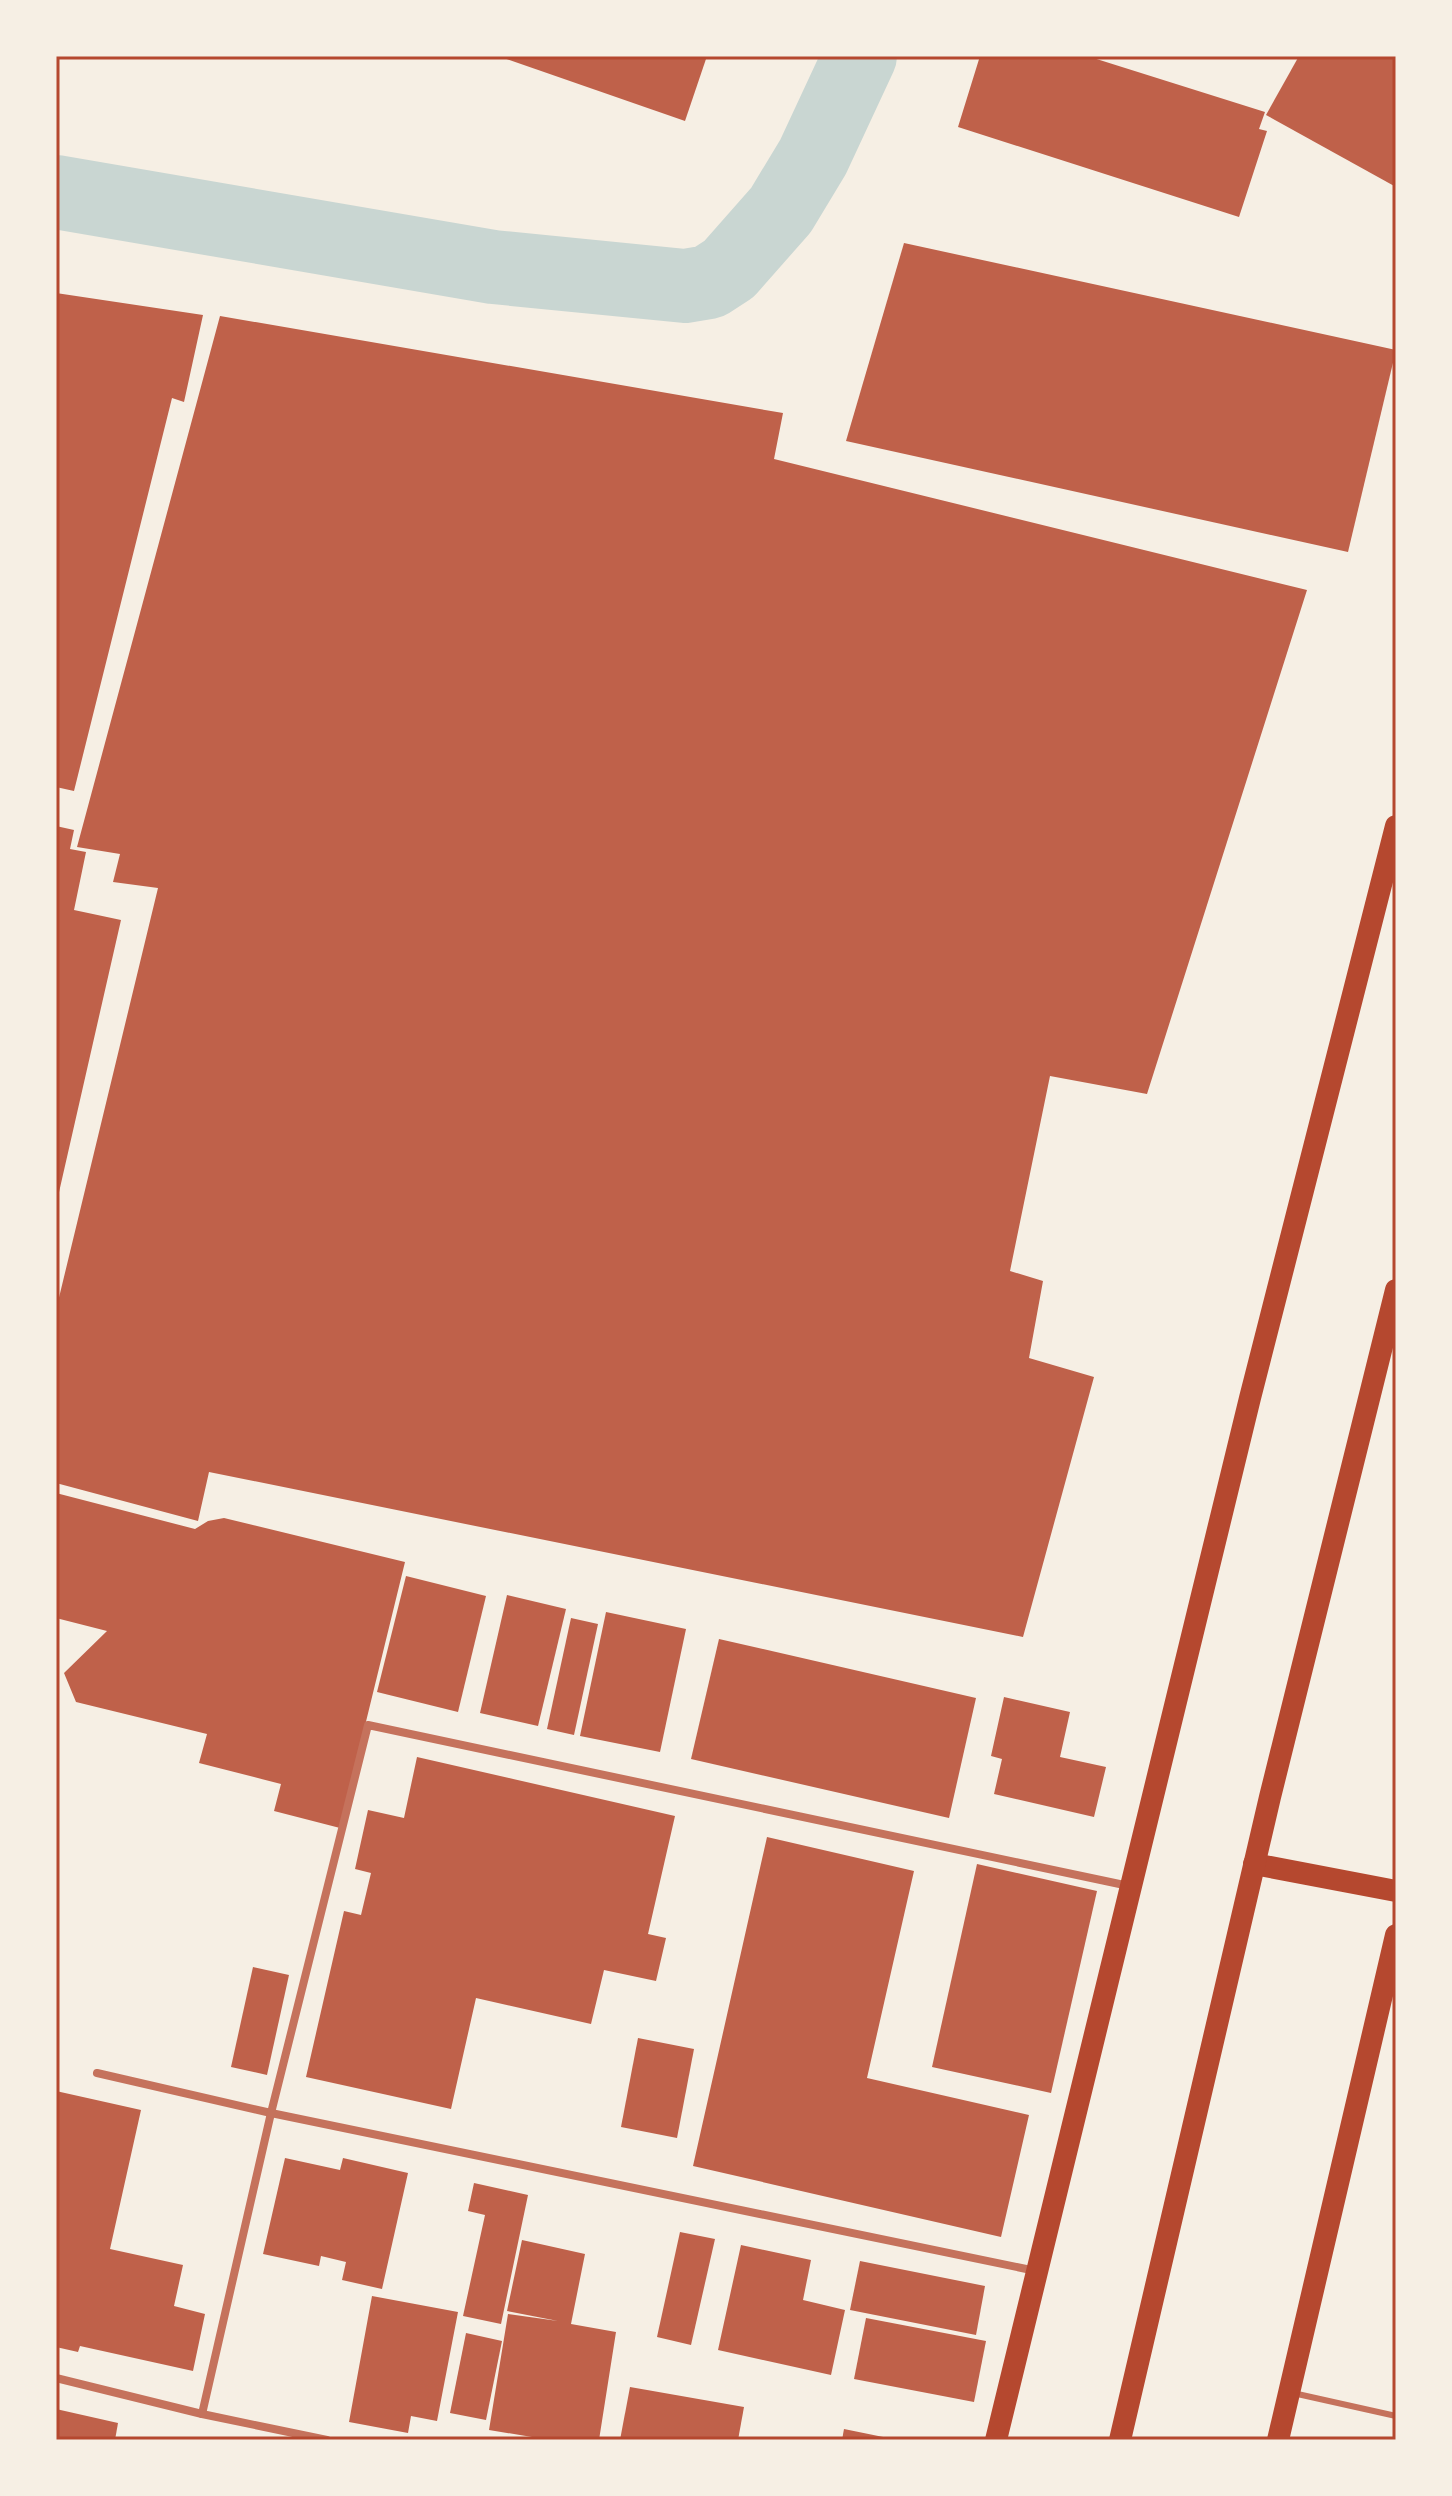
<svg xmlns="http://www.w3.org/2000/svg" width="1452" height="2496" font-family="Quicksand,sans-serif">
	<rect width="100%" height="100%" fill="#f6efe4"/>
	<g fill="none" stroke-linecap="round" stroke-linejoin="round">
		<path stroke="#c9d6d2" stroke-width="74" d="M56,192L493,267L685,286L709,282L729,269L781,210L813,157L860,56"/>
	</g>
	<g fill="#bf614a">
		<path d="M498,56H707L685,121Z"/>
		<path d="M980,56H1087L1265,112L1259,129L1267,131L1239,217L958,127Z"/>
		<path d="M1299,56H1396V187L1266,115Z"/>
		<path d="M904,243L1396,350L1348,552L846,441Z"/>
		<path d="M56,293L203,315L184,402L172,398L74,791L56,787Z"/>
		<path d="M220,316L783,413L774,459L1307,590L1147,1094L1050,1076L1010,1271L1043,1281L1029,1358L1094,1377L1023,1637L209,1472L198,1521L56,1483V1310L158,888L113,882L120,854L77,847Z"/>
		<path d="M56,826L74,830L70,849L86,852L74,910L121,920L57,1201Z"/>
		<path d="M56,1493L195,1529L208,1521L224,1518L405,1562L340,1828L274,1811L281,1784L199,1763L207,1734L76,1702L64,1673L107,1631L56,1618Z"/>
		<path d="M406,1576L486,1596L458,1712L377,1692Z"/>
		<path d="M507,1595L566,1609L538,1726L480,1713Z"/>
		<path d="M606,1612L686,1629L660,1752L580,1736Z"/>
		<path d="M571,1618L598,1624L574,1735L547,1729Z"/>
		<path d="M719,1639L976,1698L949,1818L691,1759Z"/>
		<path d="M1004,1697L1070,1712L1060,1757L1106,1767L1094,1817L994,1794L1002,1759L991,1756Z"/>
		<path d="M417,1757L675,1816L648,1934L666,1938L656,1981L604,1970L591,2024L476,1998L451,2109L306,2077L344,1911L361,1915L371,1873L355,1869L368,1810L404,1818Z"/>
		<path d="M767,1837L914,1871L867,2078L1029,2115L1001,2237L693,2166Z"/>
		<path d="M977,1864L1097,1891L1051,2093L932,2067Z"/>
		<path d="M253,1967L289,1975L267,2075L231,2067Z"/>
		<path d="M638,2038L694,2049L677,2138L621,2127Z"/>
		<path d="M56,2091L141,2110L110,2249L183,2265L174,2306L205,2314L193,2371L80,2346L78,2352L56,2347Z"/>
		<path d="M285,2158L340,2170L343,2158L408,2173L382,2289L342,2280L346,2262L321,2256L319,2266L263,2254Z"/>
		<path d="M474,2183L528,2195L501,2324L463,2316L485,2215L468,2211Z"/>
		<path d="M680,2232L715,2239L691,2345L657,2337Z"/>
		<path d="M522,2240L585,2254L571,2324L616,2332L599,2440H531L532,2437L489,2430L508,2314L558,2321L507,2311Z"/>
		<path d="M741,2245L811,2260L803,2300L845,2310L831,2375L718,2350Z"/>
		<path d="M860,2261L985,2286L976,2335L850,2310Z"/>
		<path d="M372,2296L458,2312L437,2421L411,2416L408,2433L349,2422Z"/>
		<path d="M866,2318L986,2341L974,2402L854,2379Z"/>
		<path d="M466,2333L502,2341L486,2420L450,2413Z"/>
		<path d="M630,2387L744,2407L738,2440H620Z"/>
		<path d="M56,2409L118,2423L115,2440H56Z"/>
		<path d="M844,2429L893,2439V2440H842Z"/>
	</g>
	<g fill="none" stroke-linecap="round" stroke-linejoin="round">
		<path stroke="#c5725c" stroke-width="6" d="M1293,2393L1396,2416"/>
		<g stroke="#c5725c" stroke-width="8">
			<path d="M97,2073L271,2113L1036,2271"/>
			<path d="M56,2378L202,2414L327,2440"/>
			<path d="M202,2414L271,2113L368,1725L1129,1886"/>
		</g>
		<g stroke="#b5482f" stroke-width="22">
			<path d="M1254,1864L1396,1891"/>
			<path d="M996,2440L1250,1398L1396,826"/>
			<path d="M1120,2440L1270,1797L1396,1290"/>
			<path d="M1278,2440L1396,1935"/>
		</g>
	</g>
	<rect width="1452" height="2496" fill="none" stroke="#f6efe4" stroke-width="116"/>
	<rect x="58" y="58" width="1336" height="2380" fill="none" stroke="#b5482f" stroke-width="3"/>
</svg>
